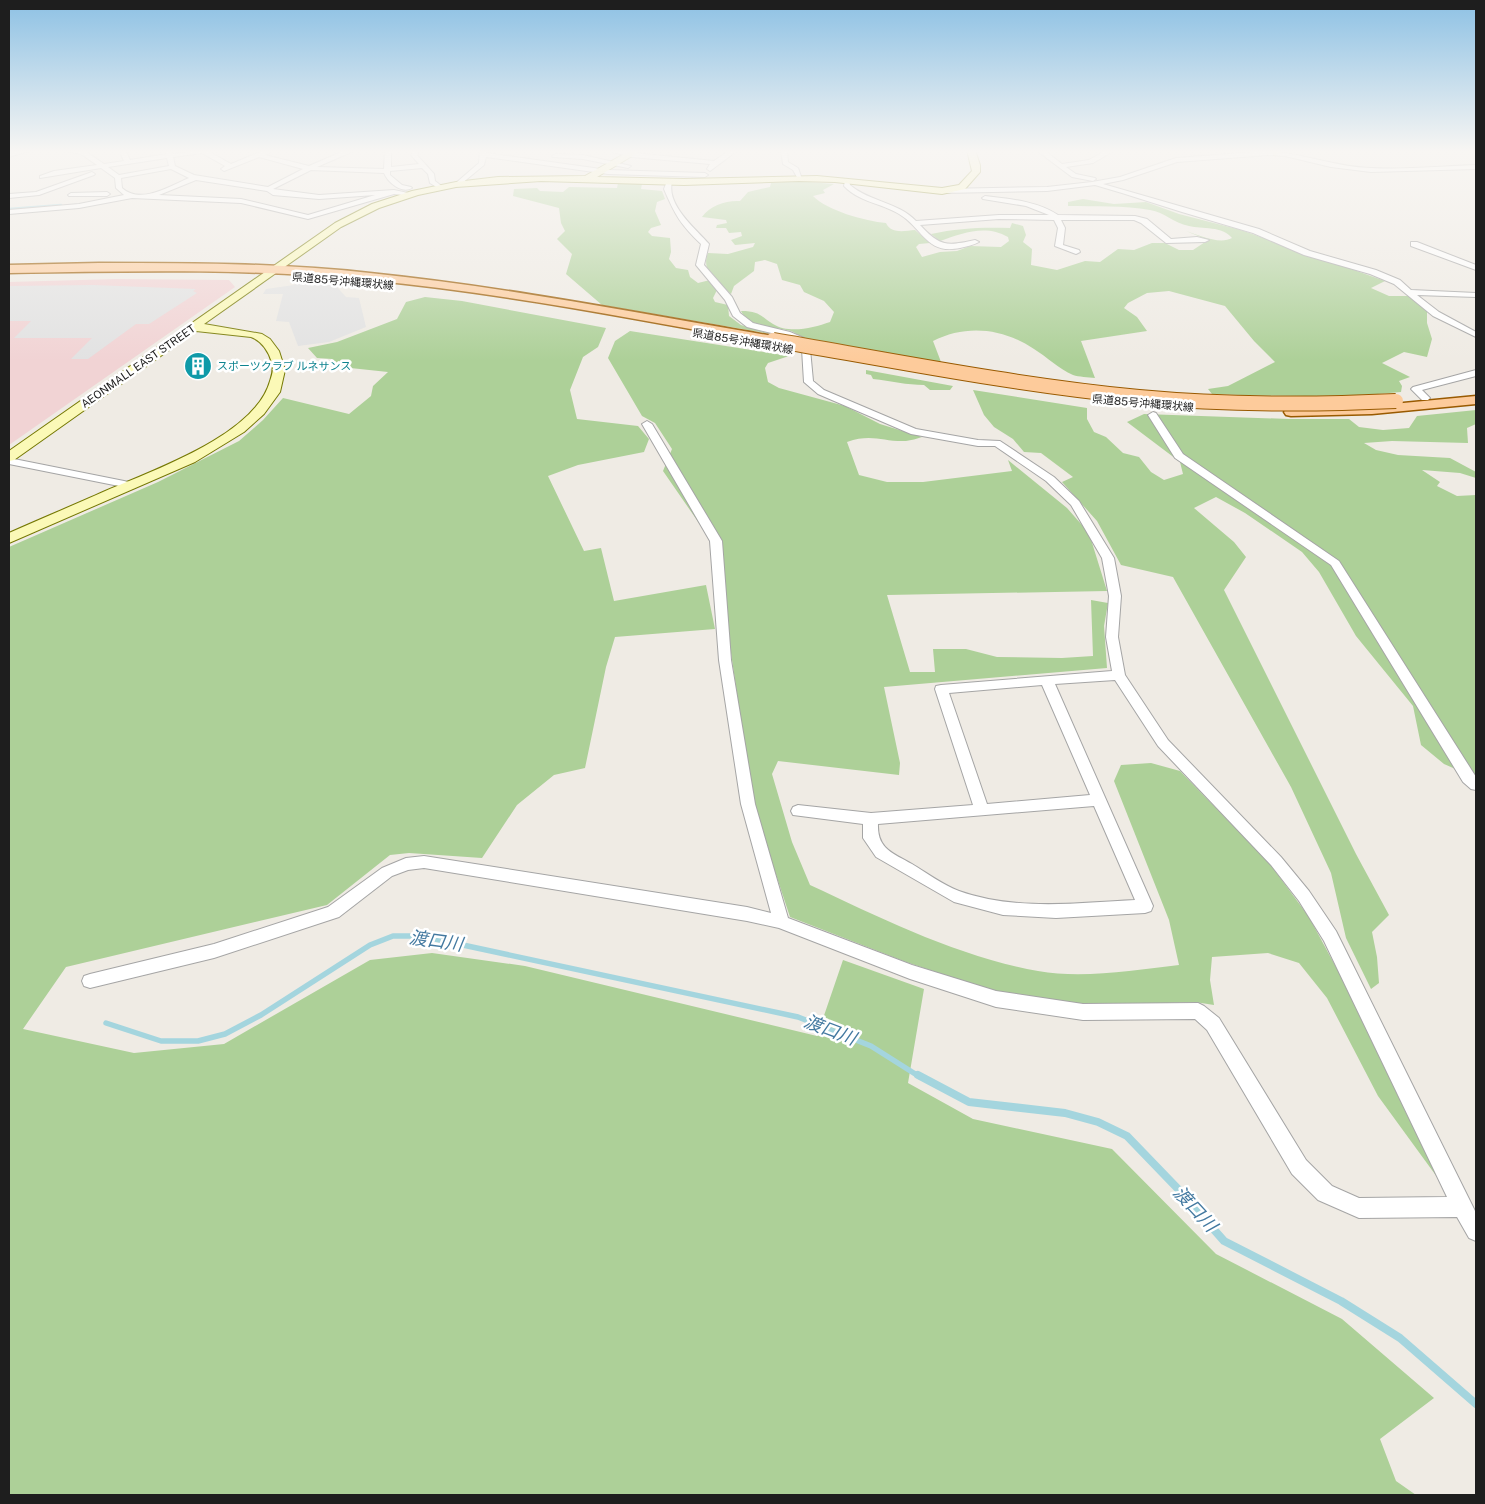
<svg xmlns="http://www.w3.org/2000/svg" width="1485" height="1504" font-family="'Public Sans','Noto Sans JP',sans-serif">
	<rect width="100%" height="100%" fill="#efebe4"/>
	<path fill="#f1d3d4" d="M117,279L229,280L235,287L9,445V282Z"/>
	<g fill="#add098">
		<path d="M797,181L834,184L823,190L825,193L813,196C828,211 865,221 886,223C891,234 904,231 915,230L930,243L919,244L916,247L922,257L940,252L957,251L970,246L1001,247L1009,241L1008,237C986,224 962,233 940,241L931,234C958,228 983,227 1010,228L1012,223L1023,226L1026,235L1023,242L1032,249L1031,265L1057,270L1085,261L1100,262L1118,249L1134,250L1152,243H1165L1179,250H1193L1208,240L1186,231C1198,235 1220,245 1232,238C1223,226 1202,229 1189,226C1173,223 1165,212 1150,210C1124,205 1095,207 1068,206V202L1083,199L1114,204L1146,202L1179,214L1241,230L1385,281L1371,288L1389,296H1408L1427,311V323L1432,339L1427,357L1404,352L1382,363L1410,377L1399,381L1402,386L1401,392C1338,398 1275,396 1212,394L1208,389L1228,386L1275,362L1254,341L1225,306L1169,291L1147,293L1128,303L1124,308L1137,317L1147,331L1081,341L1095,378C1088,377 1079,377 1073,375C1059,369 1047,357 1034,349C1003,328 966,324 933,341L941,362L805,339C800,336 796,333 791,331C774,326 750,329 741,311C759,311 759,315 773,324C789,334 813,328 830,322L834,312L824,301L804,292L800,285L782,280L777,264L765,260L755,262L754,271L734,286L731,294C719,282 700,272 708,253L728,254L753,247L755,243L735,245L731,240L742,236L741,232L729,233L726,228H716L717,225L727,223L726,220L702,217C710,205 727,200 740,201L748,192L770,187L771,183Z"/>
		<path d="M618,183L642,184L641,189L662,191L665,199L657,202L655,211L661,225L651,228L648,232L652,236L670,238L671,252L669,259L676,268L688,270L690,277L698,283L710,280L717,290L713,298L715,302L728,305L729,316L741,325L771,334L602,305L566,274L572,254L557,239L565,231L561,223L559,208L513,196L514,189L537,188L540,191L563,192L569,187L617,188Z"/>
		<path d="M425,297L462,301L606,328L598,347L583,357L570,390L577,419L638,426L649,439L644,452L578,465L548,476L584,551L601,548L614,601L706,585L715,629L615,637L606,667L585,768L554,775L517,805L482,858L409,853L390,855L327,905L66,967L23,1029L134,1053L224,1044L370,960L432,953L525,966L817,1036L843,960L924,989L908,1083L973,1119L1112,1149L1216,1254L1342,1319L1434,1398L1380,1439L1396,1481L1416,1495H9V547L158,482L239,441L263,420L283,398L349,414L371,396L373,386L388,372L341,367L332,359L317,358L308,348L337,342L397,319L406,302Z"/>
		<path d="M630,331L789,356L768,363L765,368L768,382L779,388L845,406L880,424L922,437C917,439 911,440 906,441C883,442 872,433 847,442L859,475L887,482H923L1012,471L1008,460L1067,508L1089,533L1107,591L887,595L910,672H935L933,649H966L997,657L1062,658L1093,656L1091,600L1108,603L1104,626L1107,668L884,687L900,763L899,775L778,761L772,774L792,842L810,885C883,919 959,957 1038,971C1083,979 1134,970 1179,965L1169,920L1114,781L1121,765L1151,763L1180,771L1270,864L1309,917L1338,971L1437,1177L1378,1096L1327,998L1299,963L1268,953L1212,957L1210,980L1214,1005L1195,1002L1085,1006L993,991L906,962L790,917L754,808L731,653L721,555L663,471L672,449L655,423L642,416L608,358L615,341Z"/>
		<path d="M866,370L953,386L950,390H930L924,385C907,385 891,381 873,379L871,375L866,374Z"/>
		<path d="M973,390L1087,408V419L1094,432L1106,437L1123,453L1139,457L1151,472L1164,480L1183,474L1180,462L1127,422L1144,414L1289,419H1349L1359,427L1383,430L1409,428L1417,416L1476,410V424L1467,428L1468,443L1392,441L1364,443L1376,450L1398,455L1450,458L1476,472V478L1460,473L1422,470L1440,482L1437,486L1457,496L1476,495V778L1444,764L1421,745L1413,706L1356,636L1319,572L1302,552L1245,513L1216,497L1194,508L1234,542L1246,557L1224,590L1356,854L1389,915L1372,932L1377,957L1379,983L1371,989L1346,938L1331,873L1291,787L1173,577L1121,565L1097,521L1062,482L1073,477L1041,453L1024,452L1013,439L994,427L984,415Z"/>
	</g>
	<g fill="#e2e2e2">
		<path d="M296,283L335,285L346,297L359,298L366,327L329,342L298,346L289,322L276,321L283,294H263L266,289L294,285Z"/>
		<path d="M93,285L196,289L193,291L197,293L149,324H136L88,359H71L92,338H14L31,321H9V286Z"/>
	</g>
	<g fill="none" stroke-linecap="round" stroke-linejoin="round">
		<path stroke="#a4d5de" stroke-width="2.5" d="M9,209L61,205"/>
		<path stroke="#a4d5de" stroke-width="5.5" d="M106,1023L161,1041H198L225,1034L261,1015L370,945L393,936H421L798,1017L871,1046L920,1077"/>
		<path stroke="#a4d5de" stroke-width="8" d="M918,1075L969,1102L1065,1113L1098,1122L1127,1136L1180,1191L1224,1241L1341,1301L1400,1338L1476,1404"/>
		<g stroke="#a5a5a5" stroke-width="2">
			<g id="street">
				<path d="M20,150H32L9,157V153Z"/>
				<path d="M61,150L85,151L104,164L124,161L119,150H125L130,160L167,154L166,150H172L173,154L206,150L231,164L265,150H275L265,155L309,166L346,150H356L317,167L384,169L385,150H391V167L419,164L411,155L414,150H420L417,155L434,174L435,181L443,187L438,188L430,183L428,174L422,168L390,171V175L402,185L411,187L412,188C402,194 388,183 384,173L311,170L273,189L319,195L394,190L413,194L410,196L394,194L308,219L241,203L132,198L79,208L9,214V210L79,204L124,195L116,188L115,178L101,168L40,178V176L54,171L97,165L81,154ZM202,153L225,166L221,169L224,171L259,157L303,169L268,187L194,175L175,166L173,157ZM167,158L169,166L119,175L108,167ZM171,169L189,178C170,186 141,205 122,188L121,178ZM196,180L267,191L273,195L319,199L375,195L308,215L241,199L159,195Z"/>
				<path d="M480,150H486V153L608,170L705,173L708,175L705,177L608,174L486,157L484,165L461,184H457V182L479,163Z"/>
				<path d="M605,150L714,161L730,150H738L710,171L707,169L710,164L632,157Z"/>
				<path d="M781,150H787L788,162L798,168L802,179H798L793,170L783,164Z"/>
				<path d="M1036,150H1044L1062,164L1089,160L1107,150H1115L1093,163L1066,167L1076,174L1095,178L1096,179L1093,181L1072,177Z"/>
				<path d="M1268,151C1303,153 1336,167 1371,168C1406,170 1441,166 1476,165V169L1371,172L1331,167L1285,156L1268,155L1177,162L1123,180L1103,184L1259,229L1310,251L1376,270L1400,280L1411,290L1476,293V297L1417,295L1439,312L1476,332V337L1433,316L1394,284L1370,274L1304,255L1253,233L1182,212L1122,193L1095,185L1047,191L942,193L939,191L942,189L1047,187L1092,182L1120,177L1176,158Z"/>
				<path d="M555,154L583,155L631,166L628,168L583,159L553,157L552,156Z"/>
				<path d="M92,172L95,174L94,175L39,195L9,198V194L36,192Z"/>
				<path d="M667,181L672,182C666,205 696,229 709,244L704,265L732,297L740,313L753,323L790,332L804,338L810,349L813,381L824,390L916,429L978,440L1000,441L1054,477L1079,501L1114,558L1121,596L1118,637L1125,675L1168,740L1281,857L1309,891L1336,931L1476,1213V1241L1469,1238L1457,1217L1359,1218L1318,1200L1292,1174L1207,1030L1195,1019L1083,1020L996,1007L910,979L779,928L747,921L424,868L408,870L392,876L339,917L214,958L90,988L84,986L82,981L84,976L90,974L214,944L328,907L382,868L406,858L424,856L747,907L771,913L741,804L719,660L710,541L642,424L647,421L652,424L722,541L731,660L755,804L788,918L912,965L996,991L1083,1004L1198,1003L1204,1006L1219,1018L1306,1160L1332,1186L1359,1198L1447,1197L1324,941L1299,901L1271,865L1158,746L1115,680L1055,684L1153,906L1151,911L1145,913L1056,918L1003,915L954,902L876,857L863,838V824L793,815L791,811L793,807L798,805L871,813L973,805L935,689L936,686L941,685L1112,671L1106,637L1109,596L1102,558L1071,505L1046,481L995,446H978L911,434L818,394L804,382L802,349L798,342L784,336L747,327L733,316L725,300L696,265L701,244C681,225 675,215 664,189ZM1042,685L1090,795L987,804L949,693ZM1094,806L1135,900C1077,903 1015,911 959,891C943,885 927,873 912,864C893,853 877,849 878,824Z"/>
				<path d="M845,181H849L850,185C870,202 898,202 916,221L999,215H1049L1026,206L983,199L982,198L985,196C1010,199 1037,201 1058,215L1135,216L1147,219L1171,239L1197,237L1209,240L1205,242L1166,243L1141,223L1134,220H1061L1065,228L1063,245L1079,250L1080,252L1076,254L1055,246L1058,228L1054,220L999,219L920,225C940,247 947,246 975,240L979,242C974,245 967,246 960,248C926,255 923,228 899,214C881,203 859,202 844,186Z"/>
				<path d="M71,193L107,192L110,194L107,196H69L68,195Z"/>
				<path d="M1411,242H1417L1476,265V270L1411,246Z"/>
				<path d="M1476,370V376L1422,390L1430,398L1428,400H1422L1411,389L1413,387Z"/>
				<path d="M1153,412L1156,413L1183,454L1339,561L1476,777V790L1471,789L1463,782L1331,565L1175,458L1148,415Z"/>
				<path d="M9,458L129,482L134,485L129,488L9,464Z"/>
			</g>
		</g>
		<g stroke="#757803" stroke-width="2">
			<g id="secondary">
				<path d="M631,150H642L597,177L684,179L817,176L942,188L959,185L972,171L967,150H975L980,165V172L965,189L942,194L835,182L799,181L684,185L541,181L456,187L418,195L379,208L341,227L204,324L262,334L270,339L279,351L285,370L280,392L264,414L244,432L195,462L9,543V533C40,519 72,506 103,492C151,471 255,436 270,381C272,375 274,370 272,363C269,352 262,341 251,337L196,331L14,460L9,461V451L335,223L372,204L412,191L456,182L498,177L585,176Z"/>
				<path d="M1271,150H1280L1281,153L1274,155Z"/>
			</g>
		</g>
		<g stroke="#995a00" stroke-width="3">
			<g id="primary">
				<path d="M99,263C189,263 280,263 370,273C506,287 639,313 773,336L780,340L773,344C639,320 504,293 368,280C248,268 129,271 9,273V265Z"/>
				<path d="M1476,396V404L1372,414L1291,416L1286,415L1284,412L1286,409L1291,408L1372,406Z"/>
			</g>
		</g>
		<use href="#street" fill="#fff" fill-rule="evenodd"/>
		<use href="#secondary" fill="#fbf9b7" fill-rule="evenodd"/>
		<use href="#primary" fill="#fdcb9b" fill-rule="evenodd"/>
		<g stroke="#995a00" stroke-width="16" stroke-linecap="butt">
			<path id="primary-bridge" d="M773,340C895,361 1016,385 1139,397C1225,405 1310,405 1396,401"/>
		</g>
		<use href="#primary-bridge" stroke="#fdcb9b" stroke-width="14"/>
	</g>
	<linearGradient id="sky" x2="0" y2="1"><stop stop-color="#8dc1e4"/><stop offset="0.42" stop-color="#f8f6f3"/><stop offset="1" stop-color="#f8f6f3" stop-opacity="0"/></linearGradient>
	<rect width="1485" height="361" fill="url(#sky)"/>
	<defs>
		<g id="building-disc" transform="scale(1.4375)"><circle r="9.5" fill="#0f9aa8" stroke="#fff"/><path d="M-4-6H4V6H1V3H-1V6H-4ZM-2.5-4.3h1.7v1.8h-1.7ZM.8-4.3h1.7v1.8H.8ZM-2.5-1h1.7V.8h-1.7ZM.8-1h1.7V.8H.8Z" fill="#fff"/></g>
	</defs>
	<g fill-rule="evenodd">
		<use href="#building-disc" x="198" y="366"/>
	</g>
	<g text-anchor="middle" stroke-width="5" stroke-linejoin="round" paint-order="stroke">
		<g font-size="11" fill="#1e1e1e" stroke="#fff">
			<text transform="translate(343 281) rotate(5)" y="4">県道85号沖縄環状線</text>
			<text transform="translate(743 341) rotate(10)" y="4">県道85号沖縄環状線</text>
			<text transform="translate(138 366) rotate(-35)" y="4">AEONMALL EAST STREET</text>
			<text transform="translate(1143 403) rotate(5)" y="4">県道85号沖縄環状線</text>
		</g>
		<g font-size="11" fill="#0d838f" stroke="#fff" text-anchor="start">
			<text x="217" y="370">スポーツクラブ ルネサンス</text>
		</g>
		<g font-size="18" font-style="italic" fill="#4379a0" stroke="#fff">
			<text transform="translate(436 941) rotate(8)" y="6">渡口川</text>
			<text transform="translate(830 1030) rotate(21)" y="6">渡口川</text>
			<text transform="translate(1195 1209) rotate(47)" y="6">渡口川</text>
		</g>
	</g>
	<rect width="1485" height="1504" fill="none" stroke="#1e1e1e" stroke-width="20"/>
</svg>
